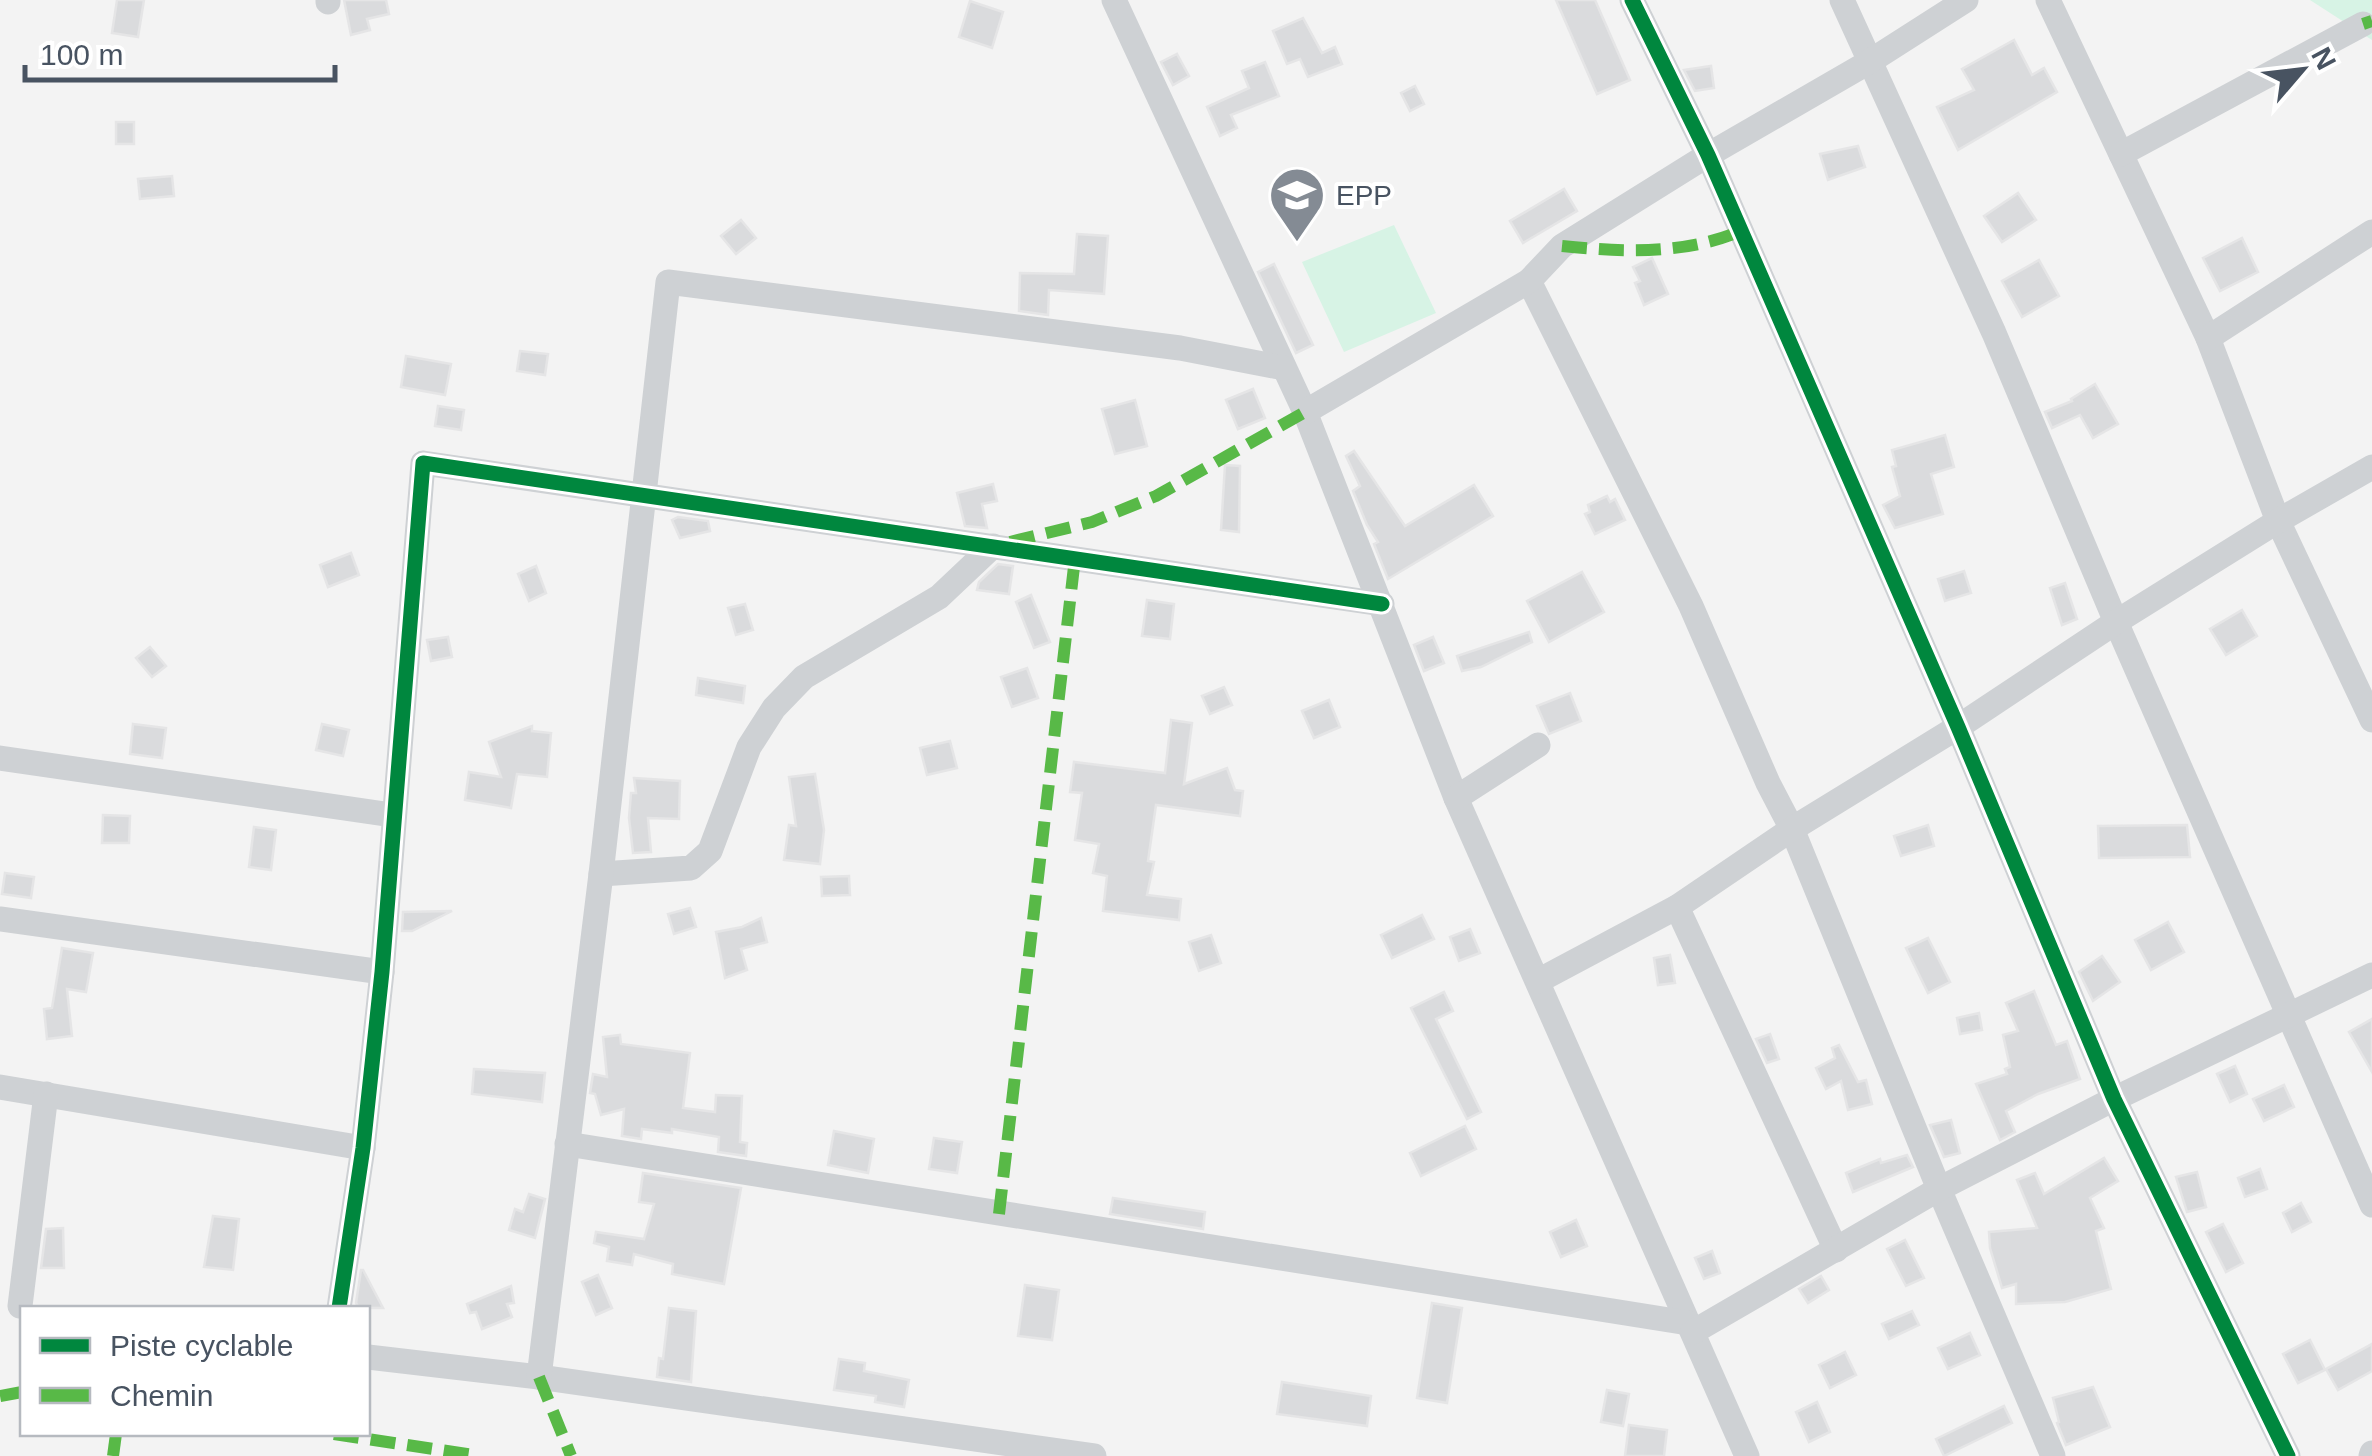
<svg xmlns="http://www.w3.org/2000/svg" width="2372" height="1456" font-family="Helvetica,sans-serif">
	<rect width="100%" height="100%" fill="#f3f3f3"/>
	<g fill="#d7f3e5">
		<path d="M2310,0H2372V40Z"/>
		<path d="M1394,225L1436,313L1344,352L1302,262Z"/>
	</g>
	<g fill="#dadbdd" stroke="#e5e5e6" stroke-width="2.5">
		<path d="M117,0H144L138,37L112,33Z"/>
		<path d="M344,0H386L389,14L367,19L370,30L351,35Z"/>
		<path d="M1556,0H1595L1630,80L1597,94Z"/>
		<path d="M970,1L1003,12L992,48L959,37Z"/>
		<path d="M1303,18L1322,53L1335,47L1342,64L1308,77L1300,59L1287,64L1273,31Z"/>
		<path d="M2014,40L2032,75L2044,68L2057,92L1958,150L1937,107L1974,90L1962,69Z"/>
		<path d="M1177,54L1189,76L1173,85L1161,62Z"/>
		<path d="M1265,62L1279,96L1231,115L1237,128L1220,136L1207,107L1249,88L1242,71Z"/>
		<path d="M1711,66L1714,88L1695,91L1684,70Z"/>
		<path d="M1415,86L1424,104L1410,111L1401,93Z"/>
		<rect x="116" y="122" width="18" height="22"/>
		<path d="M1858,146L1865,167L1828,180L1820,154Z"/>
		<path d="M172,176L174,196L140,199L138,179Z"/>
		<path d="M1564,189L1577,211L1523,243L1510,221Z"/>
		<path d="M2018,193L2036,220L2002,242L1984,216Z"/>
		<path d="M741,220L756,238L736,254L721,236Z"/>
		<path d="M1077,234L1108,236L1104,294L1049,290L1048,315L1019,311L1020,273L1074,274Z"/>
		<path d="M2242,238L2258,272L2220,291L2203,258Z"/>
		<path d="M1652,258L1668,294L1644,305L1635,283L1640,281L1633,267Z"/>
		<path d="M2039,260L2059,296L2022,317L2002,281Z"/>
		<path d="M1274,264L1313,345L1296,353L1258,272Z"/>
		<path d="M520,351L548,354L545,375L517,371Z"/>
		<path d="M406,356L451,364L445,395L401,387Z"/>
		<path d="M2095,384L2118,424L2093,438L2080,415L2052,428L2045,412L2072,401L2071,399Z"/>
		<path d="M1253,389L1265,418L1238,429L1226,400Z"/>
		<path d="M1135,400L1147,446L1115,454L1102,409Z"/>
		<path d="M438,406L464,410L461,430L435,426Z"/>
		<path d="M1945,435L1954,467L1931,474L1943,514L1895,528L1883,505L1900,496L1892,467L1896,466L1892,450Z"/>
		<path d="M1354,451L1405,526L1474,485L1493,516L1388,579L1374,544L1378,542L1367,525L1353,491L1360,486L1346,456Z"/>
		<path d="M1225,465L1240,466L1239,532L1221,530Z"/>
		<path d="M993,484L997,501L982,504L987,528L965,526L957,493Z"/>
		<path d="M1607,496L1610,502L1615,499L1625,520L1595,534L1585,514L1590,512L1588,505Z"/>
		<path d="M678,517L708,521L710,531L680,538L672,520Z"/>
		<path d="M351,553L359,575L328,587L320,565Z"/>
		<path d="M998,564L1013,566L1009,594L977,590L979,582Z"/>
		<path d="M536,566L546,593L529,601L518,574Z"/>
		<path d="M1964,571L1971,593L1945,601L1938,579Z"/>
		<path d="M1582,572L1604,612L1549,642L1527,601Z"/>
		<path d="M2065,583L2077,619L2062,625L2050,588Z"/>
		<path d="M1031,595L1050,642L1034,648L1016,602Z"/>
		<path d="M1147,600L1174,604L1170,639L1142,636Z"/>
		<path d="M745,604L753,630L736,635L728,608Z"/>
		<path d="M2242,610L2257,636L2226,655L2210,629Z"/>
		<path d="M1529,632L1532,642L1481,667L1462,671L1457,656Z"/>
		<path d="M448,637L452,657L431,661L427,640Z"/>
		<path d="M1433,637L1444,663L1424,671L1414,645Z"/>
		<path d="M150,647L166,666L152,677L136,658Z"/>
		<path d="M1027,668L1038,698L1012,707L1001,677Z"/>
		<path d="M698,678L745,686L743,703L696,695Z"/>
		<path d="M1224,687L1232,705L1210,714L1202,696Z"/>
		<path d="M1570,693L1581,721L1549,734L1537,706Z"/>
		<path d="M1329,700L1340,727L1314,738L1302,711Z"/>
		<path d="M1171,720L1192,723L1184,784L1227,768L1235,790L1243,791L1240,816L1156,805L1148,861L1154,862L1147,895L1181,899L1179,920L1103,911L1107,876L1093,873L1099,844L1075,840L1082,793L1070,792L1074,762L1165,773Z"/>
		<path d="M133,724L166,728L162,758L130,754Z"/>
		<path d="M322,724L349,730L343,756L316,750Z"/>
		<path d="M532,726V731L551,733L547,777L517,774L511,808L465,800L469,772L501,777L489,742Z"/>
		<path d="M950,741L957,768L927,775L920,748Z"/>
		<path d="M815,774L824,830L820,864L784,860L789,825L796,826L789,777Z"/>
		<path d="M634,778L680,781L679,819L648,818L651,852L633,853L629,818L631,793H636Z"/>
		<path d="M103,815L130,816L129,843H102Z"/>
		<path d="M1928,825L1934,846L1901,856L1894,836Z"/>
		<path d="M2187,825L2190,857L2099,858L2098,826Z"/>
		<path d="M254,827L276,830L271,870L249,867Z"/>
		<path d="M5,873L34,877L31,898L2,894Z"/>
		<path d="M849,876L850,895L822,896L821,877Z"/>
		<path d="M690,908L696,927L674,934L668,914Z"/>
		<path d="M452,911L412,931H402L403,912Z"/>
		<path d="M1422,915L1434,939L1392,958L1381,935Z"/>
		<path d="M761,918L767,942L741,949L747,970L725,978L716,932L742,927Z"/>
		<path d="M2168,922L2184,952L2151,970L2135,940Z"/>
		<path d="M1470,929L1480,953L1459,961L1450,937Z"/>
		<path d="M1211,935L1221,963L1199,971L1189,942Z"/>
		<path d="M1928,938L1950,982L1928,993L1906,948Z"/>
		<path d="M62,948L93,953L86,992L67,989L72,1036L47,1039L44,1009L52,1008Z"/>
		<path d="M1670,955L1675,983L1658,985L1654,958Z"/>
		<path d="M2102,956L2120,982L2093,1001L2079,972Z"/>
		<path d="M2034,991L2056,1045L2067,1041L2080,1079L2038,1094L2006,1111L2015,1132L2000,1140L1976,1084L2007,1074L2005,1069L2010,1067L2003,1035L2018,1031L2006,1003Z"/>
		<path d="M1444,992L1453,1011L1436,1019L1481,1112L1467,1119L1411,1008Z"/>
		<path d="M1979,1013L1982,1030L1960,1034L1957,1018Z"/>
		<path d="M2372,1019V1072L2349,1032Z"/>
		<path d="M1770,1034L1779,1059L1767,1063L1756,1039Z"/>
		<path d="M620,1035L621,1044L690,1053L683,1108L715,1112L716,1095L742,1096L740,1142L747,1143L746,1156L718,1152L719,1137L672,1129V1133L642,1129L641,1139L622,1136L624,1109L601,1115L595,1094L590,1093L593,1074L607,1077L603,1037Z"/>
		<path d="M1839,1045L1858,1082L1866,1080L1872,1104L1848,1110L1841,1081L1826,1089L1816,1068L1835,1058L1832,1048Z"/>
		<path d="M2235,1066L2247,1094L2230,1102L2217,1074Z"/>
		<path d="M474,1069L545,1073L542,1102L472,1094Z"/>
		<path d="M2284,1085L2294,1107L2264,1121L2253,1099Z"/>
		<path d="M1951,1120L1960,1153L1944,1157L1930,1125Z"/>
		<path d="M1465,1126L1476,1149L1421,1176L1410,1153Z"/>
		<path d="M834,1131L874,1139L868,1173L828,1165Z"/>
		<path d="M934,1138L962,1142L957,1173L929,1169Z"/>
		<path d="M1907,1155L1913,1167L1853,1192L1846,1173L1880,1159L1881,1163Z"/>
		<path d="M2104,1158L2118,1181L2090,1198L2104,1228L2096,1231L2111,1289L2065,1302L2016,1304V1284L2002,1288L1990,1248L1989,1232L2037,1228L2017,1180L2035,1173L2044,1194Z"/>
		<path d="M2260,1169L2267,1189L2245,1197L2238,1178Z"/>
		<path d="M2197,1172L2206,1207L2187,1212L2176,1177Z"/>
		<path d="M643,1173L741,1188L724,1284L672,1274L673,1264L634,1254L632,1265L607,1261L609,1247L594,1243L596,1232L644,1239L654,1204L639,1202Z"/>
		<path d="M529,1194L545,1199L535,1238L509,1230L515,1209L523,1212Z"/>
		<path d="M1113,1198L1205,1212L1203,1229L1110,1214Z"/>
		<path d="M2301,1203L2311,1222L2292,1232L2283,1213Z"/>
		<path d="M213,1216L239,1219L233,1270L204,1267Z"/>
		<path d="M1576,1220L1587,1246L1561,1257L1550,1232Z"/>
		<path d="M2223,1224L2243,1263L2226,1272L2206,1232Z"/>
		<path d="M63,1228L64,1268H41L46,1229Z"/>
		<path d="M1905,1240L1924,1278L1906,1286L1887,1249Z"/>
		<path d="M1712,1251L1720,1273L1704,1279L1695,1258Z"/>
		<path d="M361,1270H363L383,1308H359L356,1303Z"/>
		<path d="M598,1275L612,1308L596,1315L582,1282Z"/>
		<path d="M1821,1276L1829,1290L1808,1303L1799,1289Z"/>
		<path d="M1025,1285L1059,1290L1052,1340L1018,1336Z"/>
		<path d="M511,1286L514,1303L507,1304L512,1317L482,1329L476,1312L470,1313L467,1304Z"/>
		<path d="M1432,1303L1462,1308L1447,1403L1417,1398Z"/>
		<path d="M669,1308L696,1311L691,1382L657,1377L659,1358L663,1359Z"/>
		<path d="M1912,1311L1919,1325L1889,1339L1882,1324Z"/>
		<path d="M1970,1333L1980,1355L1948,1369L1938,1348Z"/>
		<path d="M2310,1340L2325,1370L2298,1383L2283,1354Z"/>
		<path d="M2372,1344V1371L2338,1390L2326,1369Z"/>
		<path d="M1845,1352L1856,1375L1830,1388L1819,1365Z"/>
		<path d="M839,1359L865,1363L864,1371L909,1380L904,1407L875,1402L876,1396L834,1390Z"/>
		<path d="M1282,1382L1371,1396L1367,1426L1277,1414Z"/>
		<path d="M2093,1387L2110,1427L2066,1445L2057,1423L2059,1422L2053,1398Z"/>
		<path d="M1607,1390L1629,1394L1623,1426L1601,1422Z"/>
		<path d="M1817,1402L1830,1432L1809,1442L1796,1412Z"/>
		<path d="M2004,1406L2012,1423L1944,1456L1936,1439Z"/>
		<path d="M1629,1425L1667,1430L1664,1456H1625Z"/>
	</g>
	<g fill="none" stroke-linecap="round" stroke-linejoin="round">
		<g stroke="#ced1d4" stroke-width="25">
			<path d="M1114,0L1305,412L1456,798L1747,1456"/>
			<path d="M1632,0L1708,155L1958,727L2114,1099L2288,1456"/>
			<path d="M1842,0L1994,333L2116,622L2372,1205"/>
			<path d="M2048,0L2208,338L2278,521L2372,720"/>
			<path d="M328,2V0"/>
			<path d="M2121,154L2363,24"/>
			<path d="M1529,281L1691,606L1768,783L1792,829L1939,1189L2053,1456"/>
			<path d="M2208,338L2372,232"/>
			<path d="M1305,412L1529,281L1562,246L1708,155L1869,62L1966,0"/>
			<path d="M0,758L392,815"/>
			<path d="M1456,798L1538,745"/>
			<path d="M601,874L691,868L710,851L749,747L774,708L804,677L939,597L993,546"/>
			<path d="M1677,907L1836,1250"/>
			<path d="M0,919L382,972"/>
			<path d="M1538,981L1677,907L1792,829L1958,727L2116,622L2278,521L2372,467"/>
			<path d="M0,1087L363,1148"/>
			<path d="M567,1144L1688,1323"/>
			<path d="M20,1306L46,1094"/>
			<path d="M339,1308L363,1148L382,972L423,463L1382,604"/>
			<path d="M1693,1332L1939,1189L2114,1099L2372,975"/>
			<path d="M368,1357L539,1377L1094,1456"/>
			<path d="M539,1377L601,874L668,282L1180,348L1284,368"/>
			<path d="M2371,1456L2372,1453"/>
		</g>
		<g stroke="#58b947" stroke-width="12" stroke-dasharray="25 12" stroke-linecap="butt">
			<path d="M2363,24L2372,21"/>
			<path d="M1562,246C1622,252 1684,255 1741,231"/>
			<path d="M1010,542L1092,522L1156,496L1305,412"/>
			<path d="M999,1214L1075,558"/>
			<path d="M539,1377L571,1456"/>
			<path d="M0,1396L22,1392"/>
			<path d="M334,1434L480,1456"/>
			<path d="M113,1456L116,1434"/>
		</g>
		<g stroke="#fff" stroke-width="21">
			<g id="cycleway">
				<path d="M1632,0L1708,155L1958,727L2114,1099L2288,1456"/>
				<path d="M339,1308L363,1148L382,972L423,463L1382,604"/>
			</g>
		</g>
		<use href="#cycleway" stroke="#00873e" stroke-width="15"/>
	</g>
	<defs>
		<g id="school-pin" transform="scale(2.875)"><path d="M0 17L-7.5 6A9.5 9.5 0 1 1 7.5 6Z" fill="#848b94" stroke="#fff"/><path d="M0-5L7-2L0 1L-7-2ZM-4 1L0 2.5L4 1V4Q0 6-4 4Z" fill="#fff"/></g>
	</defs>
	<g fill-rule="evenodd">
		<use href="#school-pin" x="1297" y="195"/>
	</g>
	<g text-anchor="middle" stroke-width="8" stroke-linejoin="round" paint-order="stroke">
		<g font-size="28" fill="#485361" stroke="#fff" text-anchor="start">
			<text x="1336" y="205">EPP</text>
		</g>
	</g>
	<rect x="20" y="1306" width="350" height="130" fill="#ffffff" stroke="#b6bac0" stroke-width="2.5"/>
	<rect x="40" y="1338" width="50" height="15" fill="#00873e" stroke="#b6bac0" stroke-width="2.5"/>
	<text x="110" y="1356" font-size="30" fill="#485361">Piste cyclable</text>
	<rect x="40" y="1388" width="50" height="15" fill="#58b947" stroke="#b6bac0" stroke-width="2.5"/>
	<text x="110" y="1406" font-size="30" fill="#485361">Chemin</text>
	<g transform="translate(2302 70) rotate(62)" stroke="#ffffff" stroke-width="8" paint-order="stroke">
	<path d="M0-8L18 38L0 25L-18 38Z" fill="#485361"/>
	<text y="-15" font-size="28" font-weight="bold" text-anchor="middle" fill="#485361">N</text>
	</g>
	<path d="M25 65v15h310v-15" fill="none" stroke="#485361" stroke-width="5"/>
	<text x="40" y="65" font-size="30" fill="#485361" stroke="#ffffff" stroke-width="8" paint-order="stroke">100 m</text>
</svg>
